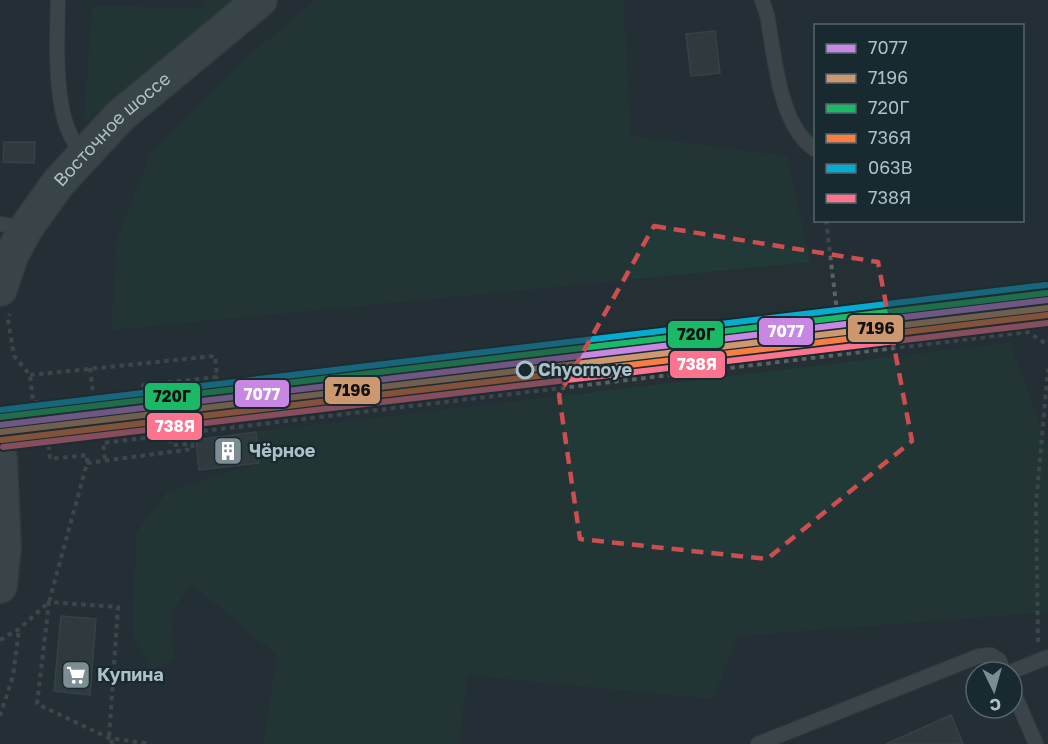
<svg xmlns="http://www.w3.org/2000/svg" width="1048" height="744" font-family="'Golos Text',sans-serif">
	<rect width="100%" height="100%" fill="#253035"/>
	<g fill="#223a37">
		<path d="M204,0H235L84,123L92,6L203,8Z"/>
		<path d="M316,0H623L631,136L787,156L810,262L111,330L117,239L150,155L232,70Z"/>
		<path d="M1010,343L1048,445V612L738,636L713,699L467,675L459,744H264L277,655L192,584L171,612L174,661L152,669L133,635L136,533L167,492L259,463L256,432Z"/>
	</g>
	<g fill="#3d474b" stroke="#4c575d" stroke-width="1.5">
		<path d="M715,31L720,73L691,76L686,34Z"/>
		<path d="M4,142H35L34,163L3,162Z"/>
		<path d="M256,432L259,463L199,470L196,440Z"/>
		<path d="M61,616L96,619L90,695L54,691Z"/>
		<path d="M951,715L963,744H886Z"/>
	</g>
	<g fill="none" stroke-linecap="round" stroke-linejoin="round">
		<g stroke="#434b4f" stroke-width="16">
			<g id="lane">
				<path d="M58,0C57,39 55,80 64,118C68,132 75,145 83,157"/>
				<path d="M762,0L767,15C775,55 778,126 816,150"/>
				<path d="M0,224L25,228"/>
				<path d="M1011,672L1048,657"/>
				<path d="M1012,689L1036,744"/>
				<path d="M758,744L979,656L991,655L999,660L1004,672"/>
			</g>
		</g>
		<g stroke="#434b4f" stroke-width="36">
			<g id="secondary">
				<path id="s1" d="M0,289L12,254L26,228L59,182L120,116L260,0"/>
				<path d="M0,458L4,546L0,586"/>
			</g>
		</g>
		<g stroke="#586265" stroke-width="4" stroke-dasharray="4.5 4.5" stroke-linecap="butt">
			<path d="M826,220L837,312L1023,291L1028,332"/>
			<path d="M90,368L94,402L837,312"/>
			<path d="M30,375L215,356L217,377L143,385L144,396"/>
			<path d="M105,459L103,443L1028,332L1048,345"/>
			<path d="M87,463L193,449L192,444L171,445L169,435"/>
			<path d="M0,640L19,629L49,602L87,463V455L50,459L45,402H33L30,375L14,356L8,320L10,314"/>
			<path d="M1038,642L1036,504L1048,369"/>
			<path d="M0,716L13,676L19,629"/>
			<path d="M113,744L109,738L118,607L49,602L37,704L109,738L151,744"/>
		</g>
		<use href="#lane" stroke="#555e62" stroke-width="14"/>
		<use href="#secondary" stroke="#535d61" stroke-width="33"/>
		<g stroke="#18292f" stroke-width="10">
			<path id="rail-1" d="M0,425L1048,300"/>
		</g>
		<g stroke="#18292f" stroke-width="10">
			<path id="rail-2" d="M1,432L1048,308"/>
		</g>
		<g stroke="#18292f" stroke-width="10">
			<path id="rail-3" d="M0,417L1047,293"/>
		</g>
		<g stroke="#18292f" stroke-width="10">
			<path id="rail-4" d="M2,440L1048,315"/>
		</g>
		<g stroke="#18292f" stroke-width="10">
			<path id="rail-5" d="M0,410L1046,285"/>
		</g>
		<g stroke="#18292f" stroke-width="10">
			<path id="rail-6" d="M3,447L1048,323"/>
		</g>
		<use href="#rail-1" stroke="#c787e3" stroke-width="6"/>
		<use href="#rail-2" stroke="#cd976f" stroke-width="6"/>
		<use href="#rail-3" stroke="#1ab867" stroke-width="6"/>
		<use href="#rail-4" stroke="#f77d43" stroke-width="6"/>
		<use href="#rail-5" stroke="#06acd0" stroke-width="6"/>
		<use href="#rail-6" stroke="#fc738d" stroke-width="6"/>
	</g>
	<path d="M0 0H1048V744H0ZM654,226L878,262L912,441L767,559L580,539L559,395Z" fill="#253035" fill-opacity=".55" fill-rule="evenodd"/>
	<path fill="none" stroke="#cc4e50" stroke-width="4.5" stroke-dasharray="12 8" stroke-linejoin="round" d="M654,226L878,262L912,441L767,559L580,539L559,395Z"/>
	<defs>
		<g id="building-square" transform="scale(1.5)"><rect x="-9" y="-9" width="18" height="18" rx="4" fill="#7d8d94" stroke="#18292f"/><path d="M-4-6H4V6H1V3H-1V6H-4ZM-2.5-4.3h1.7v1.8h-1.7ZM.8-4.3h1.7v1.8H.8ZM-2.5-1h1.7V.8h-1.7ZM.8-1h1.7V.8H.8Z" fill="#fff"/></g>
		<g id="supermarket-square" transform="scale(1.5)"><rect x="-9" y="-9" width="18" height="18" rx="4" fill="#7d8d94" stroke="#18292f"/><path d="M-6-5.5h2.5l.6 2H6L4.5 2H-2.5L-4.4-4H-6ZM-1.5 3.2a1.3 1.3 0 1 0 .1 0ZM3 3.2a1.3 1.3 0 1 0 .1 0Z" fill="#fff"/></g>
	</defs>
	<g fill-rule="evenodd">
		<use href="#building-square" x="228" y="451"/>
		<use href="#supermarket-square" x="76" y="675"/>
	</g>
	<circle fill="#18292f" stroke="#adbfc7" stroke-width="3" cx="525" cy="370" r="8"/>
	<g text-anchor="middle" stroke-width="4.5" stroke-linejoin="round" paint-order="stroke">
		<g font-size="18" fill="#adbfc7" stroke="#18292f">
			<text dy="6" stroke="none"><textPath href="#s1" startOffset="198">Восточное шоссе</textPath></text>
		</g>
		<g font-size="18" font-weight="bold" fill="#adbfc7" stroke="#18292f" text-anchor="start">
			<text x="538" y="376">Chyornoye</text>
		</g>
		<g font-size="18" font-weight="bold" fill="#adbfc7" stroke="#18292f" text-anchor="start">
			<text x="249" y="457">Чёрное</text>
			<text x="97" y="681">Купина</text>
		</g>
	</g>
	<g stroke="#18292f" stroke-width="2">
		<rect x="847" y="314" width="57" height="29" rx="6" fill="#cd976f"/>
		<rect x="758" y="317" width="56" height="29" rx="6" fill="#c787e3"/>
		<rect x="667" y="320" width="57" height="29" rx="6" fill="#1ab867"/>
		<rect x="669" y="350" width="57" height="29" rx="6" fill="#fc738d"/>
		<rect x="324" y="376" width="57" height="29" rx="6" fill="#cd976f"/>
		<rect x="234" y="379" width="56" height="29" rx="6" fill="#c787e3"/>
		<rect x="144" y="382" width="57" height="29" rx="6" fill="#1ab867"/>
		<rect x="146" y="412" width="57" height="29" rx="6" fill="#fc738d"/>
	</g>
	<g font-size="16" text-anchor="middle" font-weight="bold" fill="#fff">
		<text x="786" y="337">7077</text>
		<text x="697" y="370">738Я</text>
		<text x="262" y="400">7077</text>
		<text x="175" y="432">738Я</text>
	</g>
	<g font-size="16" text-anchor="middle" font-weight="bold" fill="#111">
		<text x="876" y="334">7196</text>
		<text x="696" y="340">720Г</text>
		<text x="352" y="396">7196</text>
		<text x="172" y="402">720Г</text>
	</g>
	<rect x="814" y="24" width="210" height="198" fill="#18292f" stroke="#54656c" stroke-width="1.5"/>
	<rect x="826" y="44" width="30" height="9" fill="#c787e3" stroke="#54656c" stroke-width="1.5"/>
	<text x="868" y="54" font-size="18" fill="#adbfc7">7077</text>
	<rect x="826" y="74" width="30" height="9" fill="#cd976f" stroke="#54656c" stroke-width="1.5"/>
	<text x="868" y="84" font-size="18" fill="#adbfc7">7196</text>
	<rect x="826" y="104" width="30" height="9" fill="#1ab867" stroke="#54656c" stroke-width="1.5"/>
	<text x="868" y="114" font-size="18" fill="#adbfc7">720Г</text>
	<rect x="826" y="134" width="30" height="9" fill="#f77d43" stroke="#54656c" stroke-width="1.5"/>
	<text x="868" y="144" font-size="18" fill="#adbfc7">736Я</text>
	<rect x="826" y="164" width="30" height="9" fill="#06acd0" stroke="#54656c" stroke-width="1.5"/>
	<text x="868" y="174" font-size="18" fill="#adbfc7">063В</text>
	<rect x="826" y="194" width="30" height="9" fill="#fc738d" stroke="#54656c" stroke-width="1.5"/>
	<text x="868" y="204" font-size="18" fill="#adbfc7">738Я</text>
	<g transform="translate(994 690) rotate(175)"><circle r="28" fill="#18292f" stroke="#54656c" stroke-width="1.5"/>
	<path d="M0-4.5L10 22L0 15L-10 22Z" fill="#7d8d94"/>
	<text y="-9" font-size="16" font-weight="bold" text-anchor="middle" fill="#adbfc7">С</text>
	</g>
</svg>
